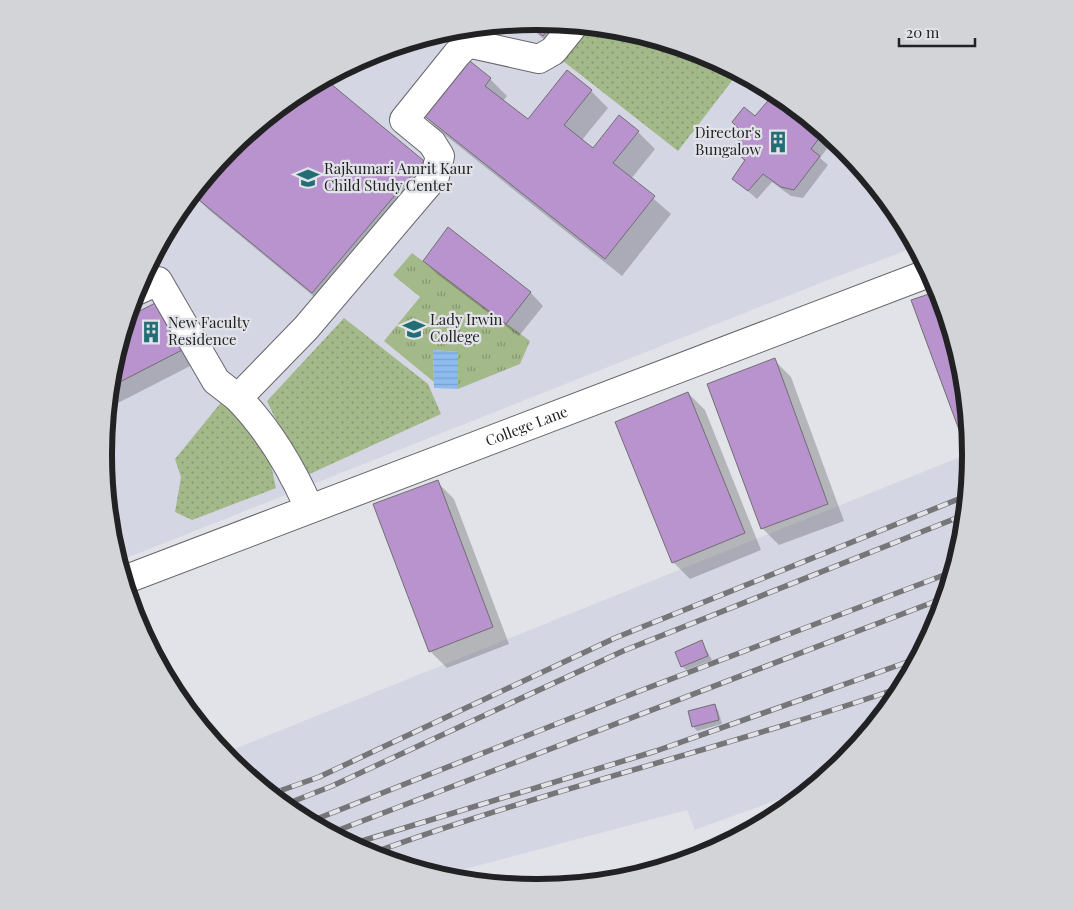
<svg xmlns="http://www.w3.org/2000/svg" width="1074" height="909" font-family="'Playfair Display',serif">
	<defs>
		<pattern id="grass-tufts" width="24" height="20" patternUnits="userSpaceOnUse" patternTransform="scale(1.25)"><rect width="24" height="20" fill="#a4b98a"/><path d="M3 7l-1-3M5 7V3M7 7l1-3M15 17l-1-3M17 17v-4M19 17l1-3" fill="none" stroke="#859671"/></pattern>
		<pattern id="garden-dots" width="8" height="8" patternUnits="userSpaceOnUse" patternTransform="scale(1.25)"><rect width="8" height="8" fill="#a4b98a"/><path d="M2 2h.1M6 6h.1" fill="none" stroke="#859671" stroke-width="1.8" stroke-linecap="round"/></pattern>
		<pattern id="water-rules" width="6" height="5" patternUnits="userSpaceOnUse" patternTransform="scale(1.25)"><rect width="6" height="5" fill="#8ebbf0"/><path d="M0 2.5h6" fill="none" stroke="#7aa0ce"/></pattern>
	</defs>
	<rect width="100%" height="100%" fill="#e2e3e8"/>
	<g fill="#d5d6e4">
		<path d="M537,21L622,30L703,54L778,94L844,148L897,214L915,247L828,280L119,561L112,539L104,454L112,370L137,288L177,214L231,148L297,94L371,54L453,30Z"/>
		<path d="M970,453L962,539L937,621L897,695L843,761L810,788L695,830L687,810L465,869L445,877L371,855L296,815L224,753Z"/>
	</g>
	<path fill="url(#grass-tufts)" d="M412,253L530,341L520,364L458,389V352L433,350L434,382L384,341L420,297L393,275Z"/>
	<g fill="url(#garden-dots)">
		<path d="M591,27C642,32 692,49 738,73L678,151L563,61Z"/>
		<path d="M344,318L428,384L441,414L303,477L267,401Z"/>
		<path d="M223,400L269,456L276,488L192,520L175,512L181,477L175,459Z"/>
	</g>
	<path fill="url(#water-rules)" d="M433,350L458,352V389L434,388Z"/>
	<g fill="#0003">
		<path d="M537,21L581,26L560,52L524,23Z"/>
		<path d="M490,79L507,96L503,101L528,121L591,91L608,108L582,140L593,149L638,132L655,149L631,179L671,214L622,276L440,131L423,114Z"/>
		<path d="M324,80L423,162L440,179L329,309L209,210L193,194L231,148L297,94Z"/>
		<path d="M772,97L831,143L820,158L828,165L803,198L791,196L772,182L757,199L733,178L746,162L734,150L755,118Z"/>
		<path d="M424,261L530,292L543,306L519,336L437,274Z"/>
		<path d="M161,301L198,362L112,406L109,403L112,370Z"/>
		<path d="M774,360L791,377L844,521L779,545L762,528Z"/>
		<path d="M688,393L705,410L761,550L690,579L673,562Z"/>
		<path d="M437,482L454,499L509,644L447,668L430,651Z"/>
		<path d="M702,642L712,660L686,670L682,666Z"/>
		<path d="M714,706L718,710L722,724L697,731L693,726Z"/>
	</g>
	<g fill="#b893cd" stroke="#716e73">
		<path d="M537,21L554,23L543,36L526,22Z"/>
		<path d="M466,58L491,78L485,86L528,119L567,70L592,90L564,125L593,148L619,115L639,131L613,163L655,196L605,259L422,114Z"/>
		<path d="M325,79L424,161L312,293L193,195L231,148L297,94Z"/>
		<path d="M772,96L823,133L811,149L820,156L794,190L781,187L763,174L748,191L732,179L745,160L732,150L744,134L732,122L744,107L755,116Z"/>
		<path d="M448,227L531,292L506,324L423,261Z"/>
		<path d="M938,291L962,370L969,444L965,446L911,300Z"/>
		<path d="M161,300L186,348L110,387L112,370L128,317Z"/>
		<path d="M775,358L828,504L761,529L707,384Z"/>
		<path d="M688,392L745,533L672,563L615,422Z"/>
		<path d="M438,480L493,627L429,652L373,504Z"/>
		<path d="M702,640L708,656L681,667L675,652Z"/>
		<path d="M715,704L719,720L692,727L688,711Z"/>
	</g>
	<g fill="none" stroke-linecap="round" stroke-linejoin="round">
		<g stroke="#66676c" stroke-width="30">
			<g id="minor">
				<path d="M136,291L158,281L216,381L238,398"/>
				<path d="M309,508C292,469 268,429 238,398L306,328L435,176L440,156L432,143L404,120L457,54L465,46L472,44L539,59L553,51L574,25"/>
				<path id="s1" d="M124,580L929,273"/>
			</g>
		</g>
		<use href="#minor" stroke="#fff" stroke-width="28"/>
		<g stroke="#767679" stroke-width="5.5">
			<g id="rail">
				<path d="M271,794L319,777L615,638L966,496"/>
				<path d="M284,805L332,786L623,651L964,515"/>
				<path d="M309,822L637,692L952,572"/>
				<path d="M331,833L944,598"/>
				<path d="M352,844L656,751L916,659"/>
				<path d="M370,854C544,790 726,748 902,687"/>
			</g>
		</g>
		<use href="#rail" stroke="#e2e3e8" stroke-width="4" stroke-dasharray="11" stroke-linecap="butt"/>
	</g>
	<defs>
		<g id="building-bare" transform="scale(1.725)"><path d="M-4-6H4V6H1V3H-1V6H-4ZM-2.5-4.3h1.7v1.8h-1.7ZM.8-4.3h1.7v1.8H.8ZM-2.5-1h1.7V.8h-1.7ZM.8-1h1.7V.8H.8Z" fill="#236e75" stroke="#e2e3e8" stroke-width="2.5" paint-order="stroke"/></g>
		<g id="school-bare" transform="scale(1.725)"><path d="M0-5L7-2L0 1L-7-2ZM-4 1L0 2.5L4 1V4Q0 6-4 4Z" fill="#236e75" stroke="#e2e3e8" stroke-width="2.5" paint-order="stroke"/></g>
		<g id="university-bare" transform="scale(1.725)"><path d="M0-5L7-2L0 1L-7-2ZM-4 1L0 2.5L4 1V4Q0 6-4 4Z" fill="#236e75" stroke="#e2e3e8" stroke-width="2.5" paint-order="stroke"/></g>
	</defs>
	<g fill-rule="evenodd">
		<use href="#building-bare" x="778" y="142"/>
		<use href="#school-bare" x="308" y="178"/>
		<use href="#university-bare" x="414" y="329"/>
		<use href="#building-bare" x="151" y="332"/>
	</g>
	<g text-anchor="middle" stroke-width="4.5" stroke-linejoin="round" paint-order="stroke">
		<g font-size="15" fill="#222224" stroke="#e2e3e8" text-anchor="start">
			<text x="761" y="138" text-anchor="end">Director's<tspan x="761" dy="17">Bungalow</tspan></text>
			<text x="324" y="174">Rajkumari Amrit Kaur<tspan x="324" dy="17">Child Study Center</tspan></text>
			<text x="430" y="325">Lady Irwin<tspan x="430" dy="17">College</tspan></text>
			<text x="168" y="328">New Faculty<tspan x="168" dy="17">Residence</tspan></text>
		</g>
		<g font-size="15" fill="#222224" stroke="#e2e3e8">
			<text dy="5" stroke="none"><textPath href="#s1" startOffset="431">College Lane</textPath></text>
		</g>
	</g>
	<path d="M0 0H1074V909H0ZM536 30H538A424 424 0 0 1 962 454V455A424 424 0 0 1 538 879H536A424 424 0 0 1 112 455V454A424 424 0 0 1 536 30Z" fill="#d3d4d8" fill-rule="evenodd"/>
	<path fill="none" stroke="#222224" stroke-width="6" d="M536 30H538A424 424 0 0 1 962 454V455A424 424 0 0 1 538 879H536A424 424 0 0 1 112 455V454A424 424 0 0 1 536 30Z"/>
	<path d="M899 38v8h76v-8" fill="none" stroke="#222224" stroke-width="2.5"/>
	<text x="906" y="38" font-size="15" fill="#222224" stroke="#e2e3e8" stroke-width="4" paint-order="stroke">20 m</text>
</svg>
